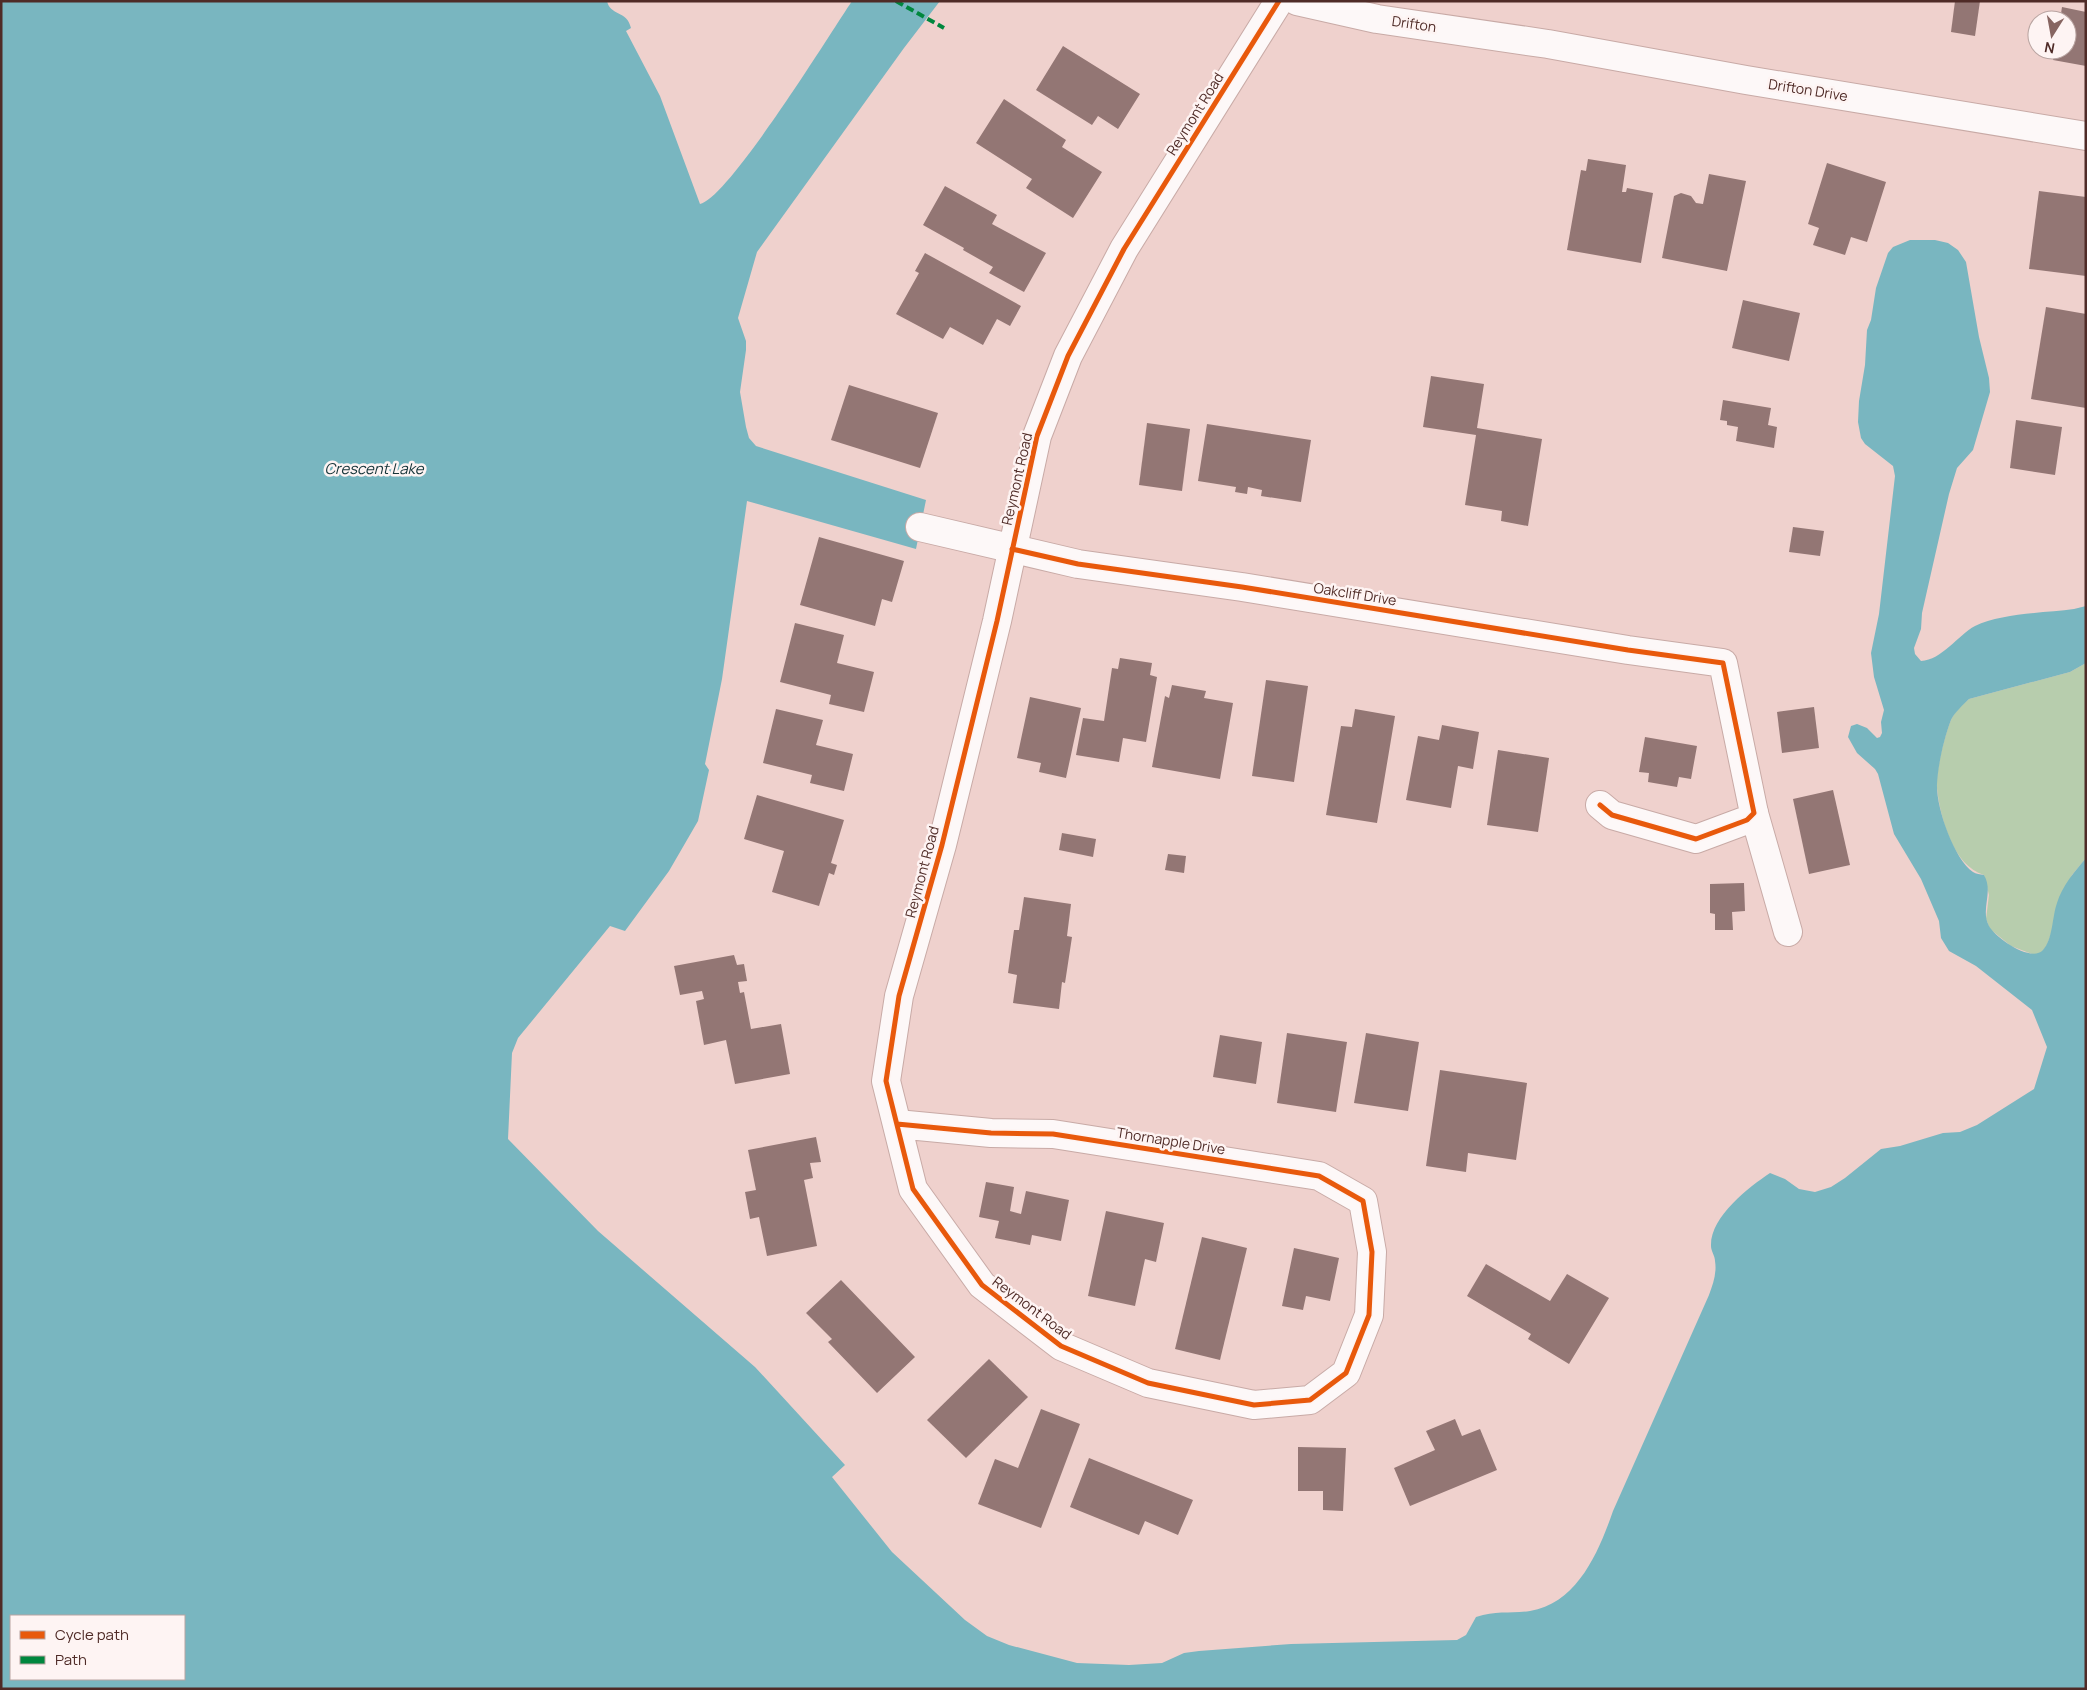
<svg xmlns="http://www.w3.org/2000/svg" width="2087" height="1690" font-family="Manrope,sans-serif">
	<rect width="100%" height="100%" fill="#efd1cd"/>
	<path fill="#b7cdad" d="M2086,663V858L2072,875L2047,945L2042,952L2035,955L2011,946L1990,929L1986,919L1989,895L1984,875C1953,866 1940,817 1937,788C1935,773 1945,734 1951,720C1955,711 1962,705 1969,699L2070,672Z"/>
	<path fill="#79b6c0" fill-rule="evenodd" d="M1,1H607C610,16 627,10 631,28L626,31L660,96L700,204C728,199 830,34 852,1H940L904,48L757,252L738,318L746,341V350L740,392L746,427L749,438L756,446L926,500L916,549L747,501L722,679L705,764L709,770L698,821L669,871L625,931L610,926L518,1038L512,1053L508,1139L598,1231L755,1367L845,1465L832,1477L892,1552L965,1620L987,1636L1009,1645L1077,1663L1129,1665L1162,1663L1184,1653L1199,1651L1291,1644L1457,1640L1466,1635L1476,1617C1497,1610 1510,1614 1530,1611C1578,1603 1599,1551 1613,1511L1709,1295C1713,1284 1717,1273 1715,1261C1715,1256 1711,1251 1711,1246C1710,1217 1749,1187 1770,1173L1785,1179L1799,1189L1815,1192L1831,1187L1845,1178L1881,1149L1900,1146L1943,1133L1960,1132L1977,1125L2034,1089L2047,1047L2032,1010L1976,966L1949,951L1941,938L1939,921L1921,879L1894,834L1878,774L1875,769L1857,753L1848,737L1851,726L1857,724L1867,728L1877,738L1880,737L1882,733L1881,722L1884,710L1874,677L1871,653L1879,614L1895,476L1893,466L1865,444L1861,438L1858,422L1859,401L1865,365L1867,330L1871,320L1876,288L1888,253L1893,247L1910,240H1935L1948,243L1958,250L1966,262L1979,337L1989,378L1990,392L1973,450L1957,468L1949,494L1922,613L1921,629L1914,648L1915,654L1921,661C1942,660 1958,635 1975,626C2001,613 2044,613 2074,609L2086,606V663L2070,672L1969,699C1962,706 1955,712 1951,720C1944,738 1938,765 1937,784C1936,807 1954,859 1973,872C1976,874 1980,874 1984,875C1994,892 1980,909 1989,926C1996,938 2031,963 2043,950C2053,939 2052,917 2057,903C2062,886 2075,871 2086,858V1689H1ZM11,1616H184V1679H11Z"/>
	<g fill="#937674">
		<path d="M1955,1H1980L1975,36L1951,32Z"/>
		<path d="M2062,7L2086,12V66L2053,60L2055,50H2067V20H2060Z"/>
		<path d="M1063,46L1140,94L1118,129L1098,116L1092,125L1036,90Z"/>
		<path d="M1004,99L1066,140L1062,147L1102,172L1073,218L1026,188L1032,179L976,143Z"/>
		<path d="M1588,159L1626,165L1622,192H1626L1627,188L1653,193L1641,263L1567,250L1581,170L1586,171Z"/>
		<path d="M1827,163L1886,182L1867,242L1851,237L1845,255L1813,245L1819,228L1808,224Z"/>
		<path d="M1709,174L1746,181L1727,271L1662,258L1674,196L1681,193L1691,196L1696,203L1703,204Z"/>
		<path d="M945,186L997,215L992,224L1046,253L1024,292L989,273L993,267L963,250L964,248L923,225Z"/>
		<path d="M2039,191L2086,197V276L2029,269Z"/>
		<path d="M925,253L1021,306L1010,326L997,319L983,345L950,327L943,339L896,314L919,273L915,271Z"/>
		<path d="M1743,300L1800,313L1789,361L1732,348Z"/>
		<path d="M2046,307L2086,314V408L2031,399Z"/>
		<path d="M1431,376L1484,384L1477,428L1542,439L1528,526L1501,521L1502,511L1465,505L1476,435L1423,427Z"/>
		<path d="M849,385L938,413L920,468L831,440Z"/>
		<path d="M1723,400L1771,408L1768,425L1777,427L1774,448L1736,441L1738,427L1727,425V421L1720,420Z"/>
		<path d="M2016,420L2062,427L2055,475L2010,468Z"/>
		<path d="M1147,423L1190,429L1182,491L1139,485Z"/>
		<path d="M1207,424L1311,440L1301,502L1261,496L1262,490L1248,487L1247,494L1235,492L1236,487L1198,481Z"/>
		<path d="M1793,527L1824,531L1820,556L1789,552Z"/>
		<path d="M819,537L904,561L892,602L882,599L875,626L800,605Z"/>
		<path d="M795,623L844,635L837,663L874,672L864,712L829,704L831,695L780,682Z"/>
		<path d="M1120,658L1152,663L1150,675L1157,677L1146,742L1123,738L1119,762L1076,755L1083,718L1104,721L1112,668L1118,669Z"/>
		<path d="M1266,680L1308,686L1294,782L1252,776Z"/>
		<path d="M1172,685L1206,691L1204,698L1233,703L1220,779L1152,767L1165,696L1169,698Z"/>
		<path d="M1030,697L1081,708L1066,778L1039,772L1041,763L1017,758Z"/>
		<path d="M1814,707L1819,748L1782,753L1777,712Z"/>
		<path d="M776,709L823,720L816,745L853,754L844,791L810,783L812,775L763,763Z"/>
		<path d="M1355,709L1395,716L1377,823L1326,815L1341,726L1352,727Z"/>
		<path d="M1442,725L1479,732L1473,769L1458,766L1451,808L1406,800L1418,736L1439,740Z"/>
		<path d="M1645,737L1697,746L1691,779L1679,777L1677,787L1648,782L1649,773L1639,772Z"/>
		<path d="M1498,750L1549,758L1538,832L1487,825Z"/>
		<path d="M1833,790L1850,865L1809,874L1793,799Z"/>
		<path d="M757,795L844,820L831,863L837,865L834,875L829,873L819,906L772,892L784,851L744,839Z"/>
		<path d="M1062,833L1096,839L1093,857L1059,850Z"/>
		<path d="M1168,854L1186,856L1184,873L1165,870Z"/>
		<path d="M1744,883L1745,911L1732,912L1733,930H1715V914L1710,913V884Z"/>
		<path d="M1024,897L1071,904L1067,936L1072,937L1065,983L1062,982L1059,1009L1013,1003L1017,975L1008,973L1014,930H1019Z"/>
		<path d="M734,955L737,965L744,964L747,981L738,982L740,993L744,992L751,1029L781,1024L790,1074L735,1084L726,1040L704,1045L696,1001L704,999L702,991L680,995L674,966Z"/>
		<path d="M1287,1033L1347,1042L1336,1112L1277,1103Z"/>
		<path d="M1366,1033L1419,1042L1408,1111L1354,1103Z"/>
		<path d="M1220,1035L1262,1042L1256,1084L1213,1077Z"/>
		<path d="M1440,1070L1527,1083L1516,1160L1468,1153L1466,1172L1426,1166Z"/>
		<path d="M816,1137L821,1162L810,1163L813,1178L804,1180L817,1246L767,1256L759,1217L750,1219L745,1192L756,1190L748,1150Z"/>
		<path d="M986,1182L1014,1187L1010,1211L1021,1214L1026,1191L1069,1200L1061,1241L1032,1235L1030,1245L995,1238L999,1221L979,1217Z"/>
		<path d="M1106,1211L1164,1223L1156,1262L1145,1259L1135,1306L1088,1296Z"/>
		<path d="M1202,1237L1247,1248L1220,1360L1175,1349Z"/>
		<path d="M1294,1248L1339,1258L1330,1301L1306,1296L1303,1310L1282,1306Z"/>
		<path d="M1486,1264L1550,1301L1567,1274L1609,1298L1569,1364L1528,1339L1531,1334L1467,1296Z"/>
		<path d="M841,1280L915,1357L877,1393L828,1342L832,1339L806,1313Z"/>
		<path d="M989,1359L1028,1397L966,1458L927,1420Z"/>
		<path d="M1041,1409L1080,1424L1041,1528L978,1504L995,1459L1018,1468Z"/>
		<path d="M1455,1419L1462,1436L1480,1429L1497,1470L1410,1506L1394,1468L1435,1450L1426,1431Z"/>
		<path d="M1298,1447L1346,1448L1343,1511L1323,1510V1491H1298Z"/>
		<path d="M1089,1458L1193,1500L1178,1535L1145,1521L1139,1535L1070,1507Z"/>
	</g>
	<g fill="none" stroke-linecap="round" stroke-linejoin="round">
		<g stroke="#c8aaa6" stroke-width="30">
			<g id="minor">
				<path d="M1297,1L1377,19L1548,44L1746,80L2086,136"/>
				<path d="M920,527L1078,564L1242,587L1628,650L1723,663L1754,813L1747,820L1696,839L1612,815L1600,805"/>
				<path d="M1754,813L1788,932"/>
				<path d="M897,1124L991,1133L1053,1134L1319,1176L1363,1201L1372,1252L1369,1315L1346,1373L1310,1400L1254,1405L1148,1383L1061,1346L982,1285L913,1189L886,1081L899,996L942,845L997,621L1037,436L1068,356L1124,249L1279,1"/>
			</g>
		</g>
		<use href="#minor" stroke="#fdf8f8" stroke-width="28"/>
		<path stroke="#00873e" stroke-width="4" stroke-dasharray="8 4" stroke-linecap="butt" d="M896,1L944,28"/>
		<g stroke="#fef4f3" stroke-width="8">
			<g id="cycleway">
				<path d="M1012,549L1078,564L1242,587L1628,650L1723,663L1754,813L1747,820L1696,839L1612,815L1600,805"/>
				<path d="M897,1124L991,1133L1053,1134L1319,1176L1363,1201L1372,1252L1369,1315L1346,1373L1310,1400L1254,1405L1148,1383L1061,1346L982,1285L913,1189L886,1081L899,996L942,845L997,621L1037,436L1068,356L1124,249L1279,1"/>
			</g>
		</g>
		<use href="#cycleway" stroke="#e8590c" stroke-width="5"/>
	</g>
	<g text-anchor="middle" stroke-width="5" stroke-linejoin="round" paint-order="stroke">
		<g font-size="14" fill="#4f2b27" stroke="#fef4f3">
			<text transform="translate(1414 24) rotate(8)" y="5">Drifton</text>
			<text transform="translate(1808 90) rotate(9)" y="5">Drifton Drive</text>
			<text transform="translate(1195 114) rotate(-58)" y="5">Reymont Road</text>
			<text transform="translate(1017 479) rotate(-77)" y="5">Reymont Road</text>
			<text transform="translate(1355 594) rotate(9)" y="5">Oakcliff Drive</text>
			<text transform="translate(922 872) rotate(-75)" y="5">Reymont Road</text>
			<text transform="translate(1171 1141) rotate(9)" y="5">Thornapple Drive</text>
			<text transform="translate(1032 1308) rotate(37)" y="5">Reymont Road</text>
		</g>
		<g font-size="15" font-style="italic" fill="#143338" stroke="#fef4f3">
			<text x="374" y="474">Crescent Lake</text>
		</g>
	</g>
	<rect width="2087" height="1690" fill="none" stroke="#4f2b27" stroke-width="5"/>
	<rect x="10" y="1615" width="175" height="65" fill="#fef4f3" stroke="#b8a4a1"/>
	<rect x="20" y="1631" width="25" height="8" fill="#e8590c" stroke="#b8a4a1"/>
	<text x="55" y="1640" font-size="15" fill="#4f2b27">Cycle path</text>
	<rect x="20" y="1656" width="25" height="8" fill="#00873e" stroke="#b8a4a1"/>
	<text x="55" y="1665" font-size="15" fill="#4f2b27">Path</text>
	<g transform="translate(2052 35) rotate(191)"><circle r="24" fill="#fef4f3" stroke="#b8a4a1"/>
	<path d="M0-4L9 19L0 12L-9 19Z" fill="#876561"/>
	<text y="-8" font-size="14" font-weight="bold" text-anchor="middle" fill="#4f2b27">N</text>
	</g>
</svg>
